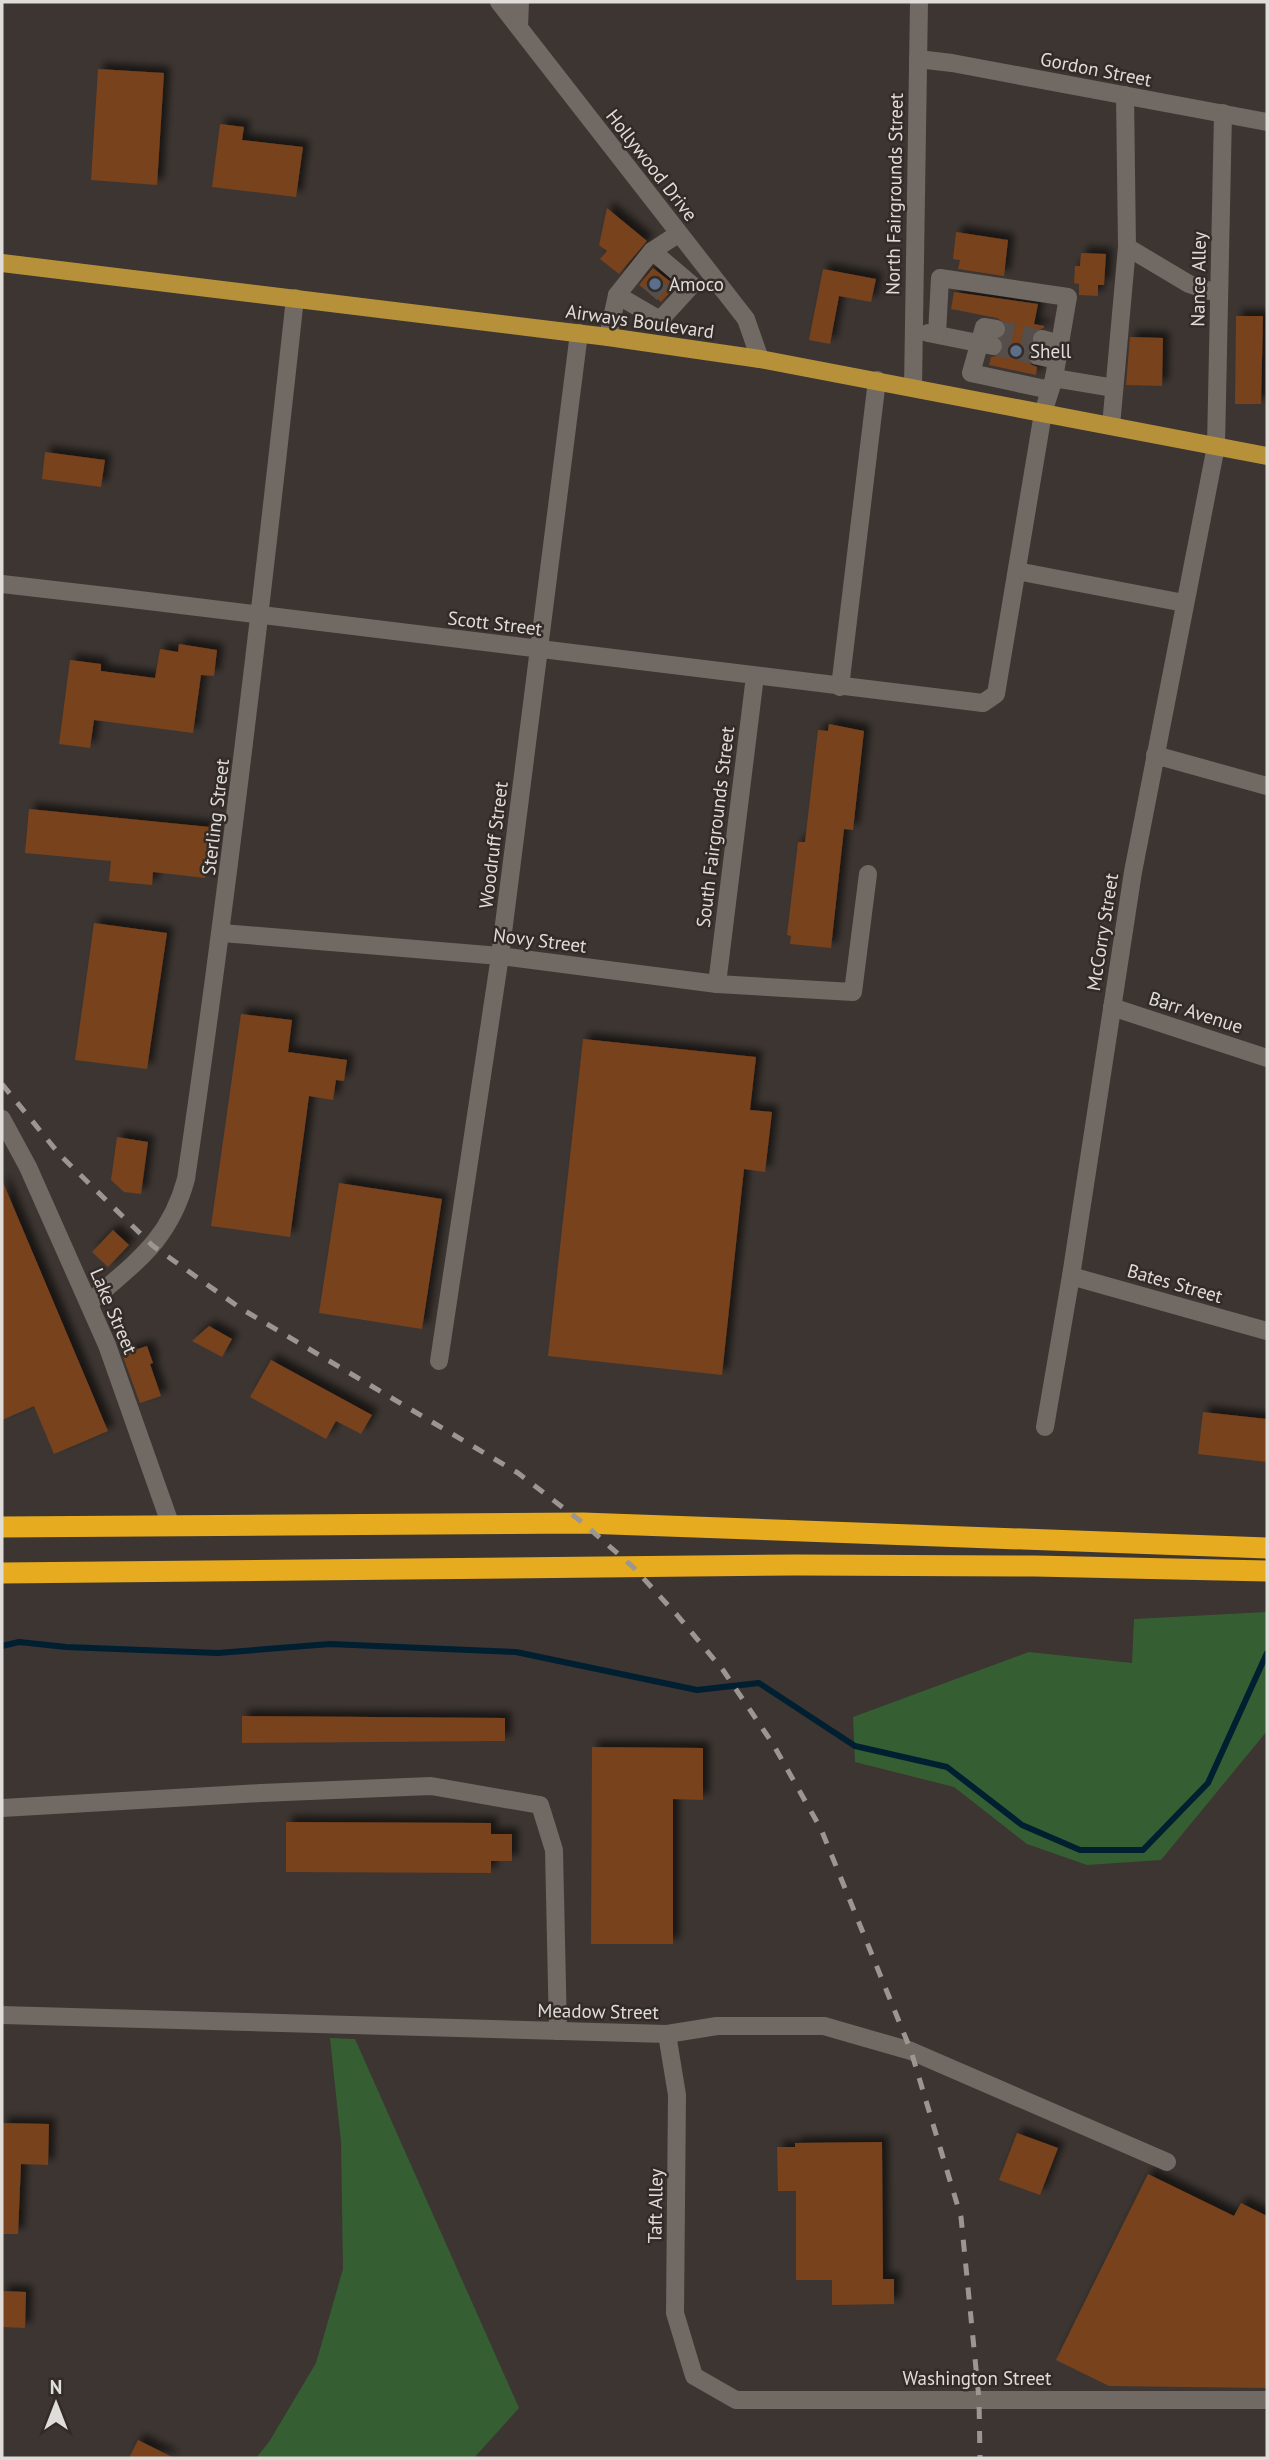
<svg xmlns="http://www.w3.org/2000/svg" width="1269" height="2460" font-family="'PT Sans',sans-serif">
	<defs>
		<filter id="shadow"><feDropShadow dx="6" dy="-6" stdDeviation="3.5" flood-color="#0009"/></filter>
	</defs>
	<rect width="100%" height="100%" fill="#3c3531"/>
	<g fill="#365e33">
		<path d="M1267,1612V1731L1161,1860L1087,1865L1027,1844L954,1787L855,1762L853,1717L1029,1652L1132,1663L1134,1619Z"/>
		<path d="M330,2038L355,2039L519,2408L474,2458H256L269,2442L316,2363L343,2269L341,2142Z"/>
	</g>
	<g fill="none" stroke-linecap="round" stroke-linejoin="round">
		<path stroke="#001f31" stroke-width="6" d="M2,1646L19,1642L66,1647L218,1653L330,1644L516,1652L697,1690L759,1683L855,1746L947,1767L1022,1825L1080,1850H1143L1208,1783L1267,1653"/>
	</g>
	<g fill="#77421f" filter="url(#shadow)">
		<path d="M98,69L164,73L157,185L91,180Z"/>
		<path d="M220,124L244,127L242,140L303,147L296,197L212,187Z"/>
		<path d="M607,208L647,241L619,274L600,259L607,251L599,245Z"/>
		<path d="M956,232L1008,240L1004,276L958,269L960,260L953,259Z"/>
		<path d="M1081,253L1106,254L1104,285H1098V296L1079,295V284L1074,283L1075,266H1080Z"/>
		<path d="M653,268L676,286L661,302L639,285Z"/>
		<path d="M823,269L876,279L871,302L839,296L830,344L809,340Z"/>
		<path d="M954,292L1038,304L1034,324L1044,326V328L1034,331L1031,337L1033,346L1027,354L1030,364L1037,367L1036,375L989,365L991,357L997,356L1004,349L1001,339L1007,332L1006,324L997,318L951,309Z"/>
		<path d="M1236,316H1263L1261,404H1235Z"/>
		<path d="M1130,337L1163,338L1162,386L1126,385Z"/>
		<path d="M45,452L105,460L101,487L42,479Z"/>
		<path d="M179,644L217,650L214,676L201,675L193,733L94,720L90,748L59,744L70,660L101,664V671L155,678L160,649L178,652Z"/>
		<path d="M829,724L864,731L853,830L844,829L831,948L790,944L791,936L787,935L798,842H805L818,730L828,731Z"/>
		<path d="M29,809L210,827L205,878L153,872L152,885L109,881L111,861L25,853Z"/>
		<path d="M94,923L167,933L147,1069L75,1060Z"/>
		<path d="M241,1014L292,1020L288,1052L347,1060L344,1081L336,1080L333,1100L309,1096L290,1237L211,1226Z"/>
		<path d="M583,1039L756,1057L750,1110L772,1112L765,1172L744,1169L722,1375L548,1356Z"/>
		<path d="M117,1137L148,1142L141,1194L124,1192L111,1180Z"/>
		<path d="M2,1180L108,1431L54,1454L34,1406L2,1420Z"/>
		<path d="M339,1183L442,1199L422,1329L319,1313Z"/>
		<path d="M113,1230L129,1245L108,1267L92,1252Z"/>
		<path d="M209,1326L232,1339L222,1357L192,1341Z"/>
		<path d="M147,1346L153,1363L150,1364L161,1396L140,1403L122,1354Z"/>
		<path d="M271,1360L372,1415L361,1434L336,1421L326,1439L250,1397Z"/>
		<path d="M1203,1412L1267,1419V1462L1198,1454Z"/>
		<path d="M242,1716L505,1718V1741L242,1743Z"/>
		<path d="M592,1747L703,1748V1800L673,1799V1944H591Z"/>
		<path d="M286,1822L491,1823V1834H512V1861H491V1873L286,1872Z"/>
		<path d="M2,2123L49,2124L48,2165L21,2164L18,2234H2Z"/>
		<path d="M1017,2133L1058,2148L1040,2195L999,2180Z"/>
		<path d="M882,2142L883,2279H894V2304L832,2305V2280H796V2191H778L777,2147H795V2143Z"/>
		<path d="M1148,2174L1234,2216L1241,2203L1267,2216V2388L1109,2386L1056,2360Z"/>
		<path d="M2,2291L26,2292L25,2328L2,2327Z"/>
		<path d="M138,2440L174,2458H129Z"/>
	</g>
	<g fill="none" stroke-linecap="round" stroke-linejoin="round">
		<g stroke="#554e4a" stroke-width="18" stroke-dasharray="18 9" stroke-linecap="butt">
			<path d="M650,294L665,277"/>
			<path d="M996,329L1042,339"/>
			<path d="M993,346L1038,356"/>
		</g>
		<g stroke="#706964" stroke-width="18">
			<path d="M499,2L746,319L760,359"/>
			<path d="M519,27L520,2"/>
			<path d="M918,59L952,63L1267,122"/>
			<path d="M1127,247L1189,284L1219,294"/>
			<path d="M617,295L660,320L692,285L652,251L678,234"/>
			<path d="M996,329L984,327L971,373L1050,390"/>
			<path d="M928,333L993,346"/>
			<path d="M937,334L940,278L1068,297L1054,378"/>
			<path d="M608,337L617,295L652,251"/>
			<path d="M1042,339L1060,344"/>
			<path d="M1038,356L1057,360"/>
			<path d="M913,388L919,2"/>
			<path d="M1111,426L1127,247L1125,95"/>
			<path d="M1017,571L1184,603"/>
			<path d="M2,584C329,621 655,665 983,703L996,694L1043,413L1054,378L1114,388"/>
			<path d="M840,687L877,380"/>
			<path d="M1155,755L1267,786"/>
			<path d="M222,933L500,956L717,984L853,992L868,874"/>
			<path d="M717,984L755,676"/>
			<path d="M1112,1007L1267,1058"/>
			<path d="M2,1119L28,1167L107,1345L171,1526"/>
			<path d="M1071,1276L1267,1331"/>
			<path d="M89,1303C134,1263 169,1242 186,1179C229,886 263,593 295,298"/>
			<path d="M439,1361L500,956L579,333"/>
			<path d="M1045,1427L1071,1276L1133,872L1216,446L1223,113"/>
			<path d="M2,1808L261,1793L431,1786L540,1805L554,1850L558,2031"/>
			<path d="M2,2015L667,2034L717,2026H824L911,2051L1167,2162"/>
			<path d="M667,2034L677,2095L675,2313L694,2376L736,2400H1267"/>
		</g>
		<path stroke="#b7913a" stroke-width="18" d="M2,263L608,337L760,359L1267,456"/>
		<g stroke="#e6ab1e" stroke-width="21">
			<path d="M2,1527L583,1523L1267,1548"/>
			<path d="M2,1573L797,1565L1034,1566L1267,1571"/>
		</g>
		<path stroke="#9c9693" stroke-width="5" stroke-dasharray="12 12" stroke-linecap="butt" d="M2,1084L60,1155L153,1246L240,1308L518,1473L583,1523L633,1567L677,1615L723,1670L773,1744L821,1829L911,2051L961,2217L979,2399L980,2458"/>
	</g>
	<g fill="#5c6f8a" stroke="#322b27" stroke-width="2.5">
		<circle cx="655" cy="284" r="7"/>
		<circle cx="1016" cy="351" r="7"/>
	</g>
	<g text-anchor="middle" stroke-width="5" stroke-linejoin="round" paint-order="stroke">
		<g font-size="19" fill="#e0dcd9" stroke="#322b27">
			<text transform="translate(1096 69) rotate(11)" y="7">Gordon Street</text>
			<text transform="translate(652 165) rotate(52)" y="7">Hollywood Drive</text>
			<text transform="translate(894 194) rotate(-89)" y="7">North Fairgrounds Street</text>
			<text transform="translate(1198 279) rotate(-89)" y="7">Nance Alley</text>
			<text transform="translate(640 321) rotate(8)" y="7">Airways Boulevard</text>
			<text transform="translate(495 623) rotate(7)" y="7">Scott Street</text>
			<text transform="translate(215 817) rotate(-83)" y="7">Sterling Street</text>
			<text transform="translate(715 827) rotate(-83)" y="7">South Fairgrounds Street</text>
			<text transform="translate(493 845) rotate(-83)" y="7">Woodruff Street</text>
			<text transform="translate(1102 932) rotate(-81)" y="7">McCorry Street</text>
			<text transform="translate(540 940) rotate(7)" y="7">Novy Street</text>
			<text transform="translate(1196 1012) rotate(18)" y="7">Barr Avenue</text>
			<text transform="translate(1175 1283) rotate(16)" y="7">Bates Street</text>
			<text transform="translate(114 1311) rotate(67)" y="7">Lake Street</text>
			<text transform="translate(598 2011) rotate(1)" y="7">Meadow Street</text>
			<text transform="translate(655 2206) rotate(-89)" y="7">Taft Alley</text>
			<text x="977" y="2385">Washington Street</text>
		</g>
		<g font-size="19" fill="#e0dcd9" stroke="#322b27" text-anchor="start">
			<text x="669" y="291">Amoco</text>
			<text x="1030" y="358">Shell</text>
		</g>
	</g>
	<rect width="1269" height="2460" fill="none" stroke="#e0dcd9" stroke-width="7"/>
	<g transform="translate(56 2404)" stroke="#322b27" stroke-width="5" paint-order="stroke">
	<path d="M0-5L12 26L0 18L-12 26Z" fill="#e0dcd9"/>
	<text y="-10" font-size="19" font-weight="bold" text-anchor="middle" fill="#e0dcd9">N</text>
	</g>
</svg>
